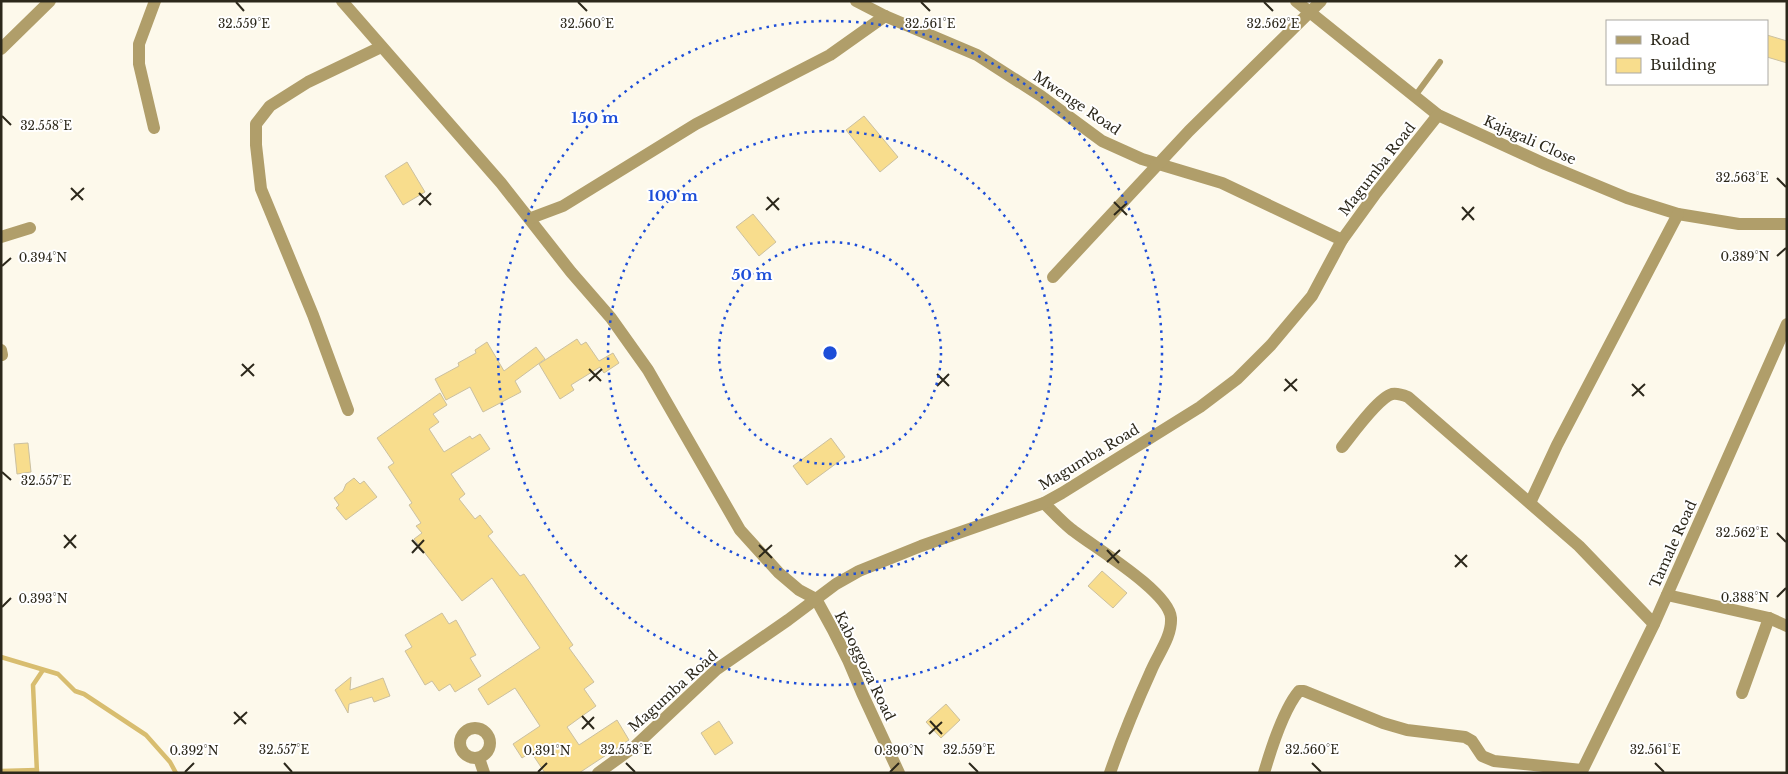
<svg xmlns="http://www.w3.org/2000/svg" width="1788" height="774" font-family="'Libre Baskerville',serif">
	<rect width="100%" height="100%" fill="#fdf9eb"/>
	<g fill="none" stroke-linecap="round" stroke-linejoin="round">
		<g stroke="#d8bd6f" stroke-width="4.5">
			<path d="M1,657L58,674L75,691L84,694L146,735L170,762L176,773"/>
			<path d="M1,771L37,770"/>
			<path d="M37,773L33,685L43,670"/>
		</g>
	</g>
	<g fill="#f8dd8d" stroke="#cbc0a0">
		<path d="M1767,35L1787,41V63L1767,57Z"/>
		<path d="M864,116L898,157L880,172L846,130Z"/>
		<path d="M407,162L425,192L403,205L385,176Z"/>
		<path d="M753,214L776,242L759,256L736,227Z"/>
		<path d="M577,339L581,345L586,342L599,361L613,353L619,363L604,373L600,367L571,385L574,390L560,399L539,364Z"/>
		<path d="M487,342L504,371L536,347L545,359L515,381L521,392L483,412L470,387L446,400L435,379L459,366L458,363L476,353L475,350Z"/>
		<path d="M440,393L447,405L433,414L439,422L429,429L444,452L470,436L472,439L480,434L490,449L451,474L465,494L459,499L475,519L480,515L493,532L488,536L520,576L524,574L573,645L569,648L594,682L584,689L596,706L567,727L579,745L617,720L629,740L579,773H545L531,752L522,758L513,744L540,726L515,688L488,705L478,689L540,648L492,578L462,601L414,539L422,533L416,526L421,523L409,505L412,503L388,467L394,463L377,438Z"/>
		<path d="M831,438L845,457L807,485L793,466Z"/>
		<path d="M28,443L31,472L17,474L14,444Z"/>
		<path d="M354,478L360,484L364,481L377,497L346,520L336,508L339,505L334,498L343,491L346,484Z"/>
		<path d="M1102,571L1127,593L1113,608L1088,586Z"/>
		<path d="M442,613L449,624L456,620L476,655L470,658L481,676L455,692L450,684L439,691L432,681L425,685L405,651L412,647L405,635Z"/>
		<path d="M351,677L350,690L383,678L390,696L374,702L372,697L349,704L348,713L335,690Z"/>
		<path d="M946,704L960,720L941,738L926,722Z"/>
		<path d="M719,721L733,743L715,755L701,733Z"/>
	</g>
	<g fill="none" stroke-linecap="round" stroke-linejoin="round">
		<path stroke="#b09e6a" stroke-width="6" d="M1415,96L1440,62"/>
		<g stroke="#b09e6a" stroke-width="12">
			<path d="M342,1L501,183L571,272L611,318L648,370L740,530L779,573L799,590L816,599L833,630L848,660L862,693L899,773"/>
			<path d="M856,1L885,16L977,55L1041,96L1102,141L1142,159L1222,183L1342,240"/>
			<path d="M1296,1L1438,115L1545,164L1627,198L1678,214L1739,224H1787"/>
			<path d="M1,49L50,1"/>
			<path d="M154,128L139,64V44L155,1"/>
			<path d="M531,218L563,206L696,124L830,55L885,16"/>
			<path d="M1,237L30,228"/>
			<path d="M1053,277L1189,131L1321,1"/>
			<path d="M1,350L2,355"/>
			<path d="M348,410L313,315L261,189L256,145V124L270,106L308,82L381,47"/>
			<path d="M1342,447C1351,436 1378,398 1392,394C1397,393 1403,395 1408,397L1579,546L1654,624"/>
			<path d="M1044,503C1052,511 1061,521 1071,529C1092,546 1169,591 1171,618C1172,637 1158,654 1151,671C1136,704 1122,738 1110,773"/>
			<path d="M1530,503L1557,445L1678,214"/>
			<path d="M1667,595L1769,618L1787,626"/>
			<path d="M1742,693L1769,618"/>
			<circle cx="475" cy="743" r="15"/>
			<path d="M479,758L484,773"/>
			<path d="M598,773L634,747L717,669L788,620L836,584L859,571L921,546L1044,503L1062,493L1200,407L1237,379L1271,345L1312,296L1342,240L1376,193L1438,115"/>
			<path d="M1264,773C1271,749 1283,710 1299,691H1304L1383,723L1407,730L1465,737L1472,741L1482,756L1494,761L1582,770"/>
			<path d="M1581,773L1654,624L1787,324"/>
		</g>
	</g>
	<path fill="none" stroke="#2c281b" stroke-width="2" d="M236,2L244,11M578,2L587,11M921,2L930,11M1264,2L1273,11M2,116L11,125M1777,178L1786,187M71,188L83,200M419,193L431,205M767,197L779,210M71,200L84,188M1114,202L1127,215M419,205L431,193M1462,207L1474,220M766,210L779,198M1114,215L1127,203M1462,220L1474,207M1777,256L1786,248M2,266L11,258M242,364L254,376M589,369L601,381M937,374L949,386M241,376L254,364M1285,379L1297,391M589,381L602,369M1632,384L1644,396M937,386L949,374M1284,391L1297,379M1632,396L1645,384M2,472L11,480M1777,533L1786,542M64,535L76,548M412,540L424,553M759,545L772,558M64,548L76,535M1107,550L1119,563M412,553L424,540M1455,555L1467,567M759,557L772,545M1107,562L1120,550M1455,567L1467,555M1777,597L1786,588M2,607L11,598M234,712L246,724M582,716L594,729M930,721L942,734M234,724L247,712M582,729L594,717M929,734L942,722M284,763L292,772M626,763L635,772M969,763L978,772M1312,763L1321,772M1655,763L1664,772M185,772L194,763M538,772L547,763M890,772L899,763"/>
	<g fill="none" stroke="#1d4ed8" stroke-width="2.5" stroke-dasharray="2.5 5">
		<circle cx="830" cy="353" r="111"/>
		<circle cx="830" cy="353" r="222"/>
		<circle cx="830" cy="353" r="332"/>
	</g>
	<g text-anchor="middle" stroke-width="4" stroke-linejoin="round" paint-order="stroke">
		<g font-size="14" fill="#2c281b" stroke="#fff">
			<text transform="translate(1077 103) rotate(34)" y="5">Mwenge Road</text>
			<text transform="translate(1530 140) rotate(24)" y="5">Kajagali Close</text>
			<text transform="translate(1377 169) rotate(-52)" y="5">Magumba Road</text>
			<text transform="translate(1089 457) rotate(-31)" y="5">Magumba Road</text>
			<text transform="translate(1673 544) rotate(-66)" y="5">Tamale Road</text>
			<text transform="translate(865 666) rotate(64)" y="5">Kaboggoza Road</text>
			<text transform="translate(673 691) rotate(-42)" y="5">Magumba Road</text>
		</g>
	</g>
	<g font-size="12" text-anchor="middle" fill="#2c281b" stroke="#fff" stroke-width="4" stroke-linejoin="round" paint-order="stroke">
		<text x="1273" y="28">32.562°E</text>
		<text x="244" y="28">32.559°E</text>
		<text x="587" y="28">32.560°E</text>
		<text x="930" y="28">32.561°E</text>
		<text x="46" y="130">32.558°E</text>
		<text x="1742" y="182">32.563°E</text>
		<text x="1745" y="261">0.389°N</text>
		<text x="43" y="262">0.394°N</text>
		<text x="46" y="485">32.557°E</text>
		<text x="1742" y="537">32.562°E</text>
		<text x="1745" y="602">0.388°N</text>
		<text x="43" y="603">0.393°N</text>
		<text x="284" y="754">32.557°E</text>
		<text x="626" y="754">32.558°E</text>
		<text x="969" y="754">32.559°E</text>
		<text x="1312" y="754">32.560°E</text>
		<text x="1655" y="754">32.561°E</text>
		<text x="194" y="755">0.392°N</text>
		<text x="547" y="755">0.391°N</text>
		<text x="899" y="755">0.390°N</text>
	</g>
	<circle cx="830" cy="353" r="8" fill="#1d4ed8" stroke="#fff" stroke-width="2.5"/>
	<g font-size="15" text-anchor="middle" font-weight="bold" fill="#1d4ed8" stroke="#fff" stroke-width="4" stroke-linejoin="round" paint-order="stroke">
		<text x="595" y="123">150 m</text>
		<text x="673" y="201">100 m</text>
		<text x="752" y="280">50 m</text>
	</g>
	<rect width="1788" height="774" fill="none" stroke="#2c281b" stroke-width="5"/>
	<rect x="1606" y="20" width="162" height="65" fill="#ffffff" stroke="#aba9a4"/>
	<rect x="1616" y="36" width="25" height="8" fill="#b09e6a" stroke="#aba9a4"/>
	<text x="1650" y="45" font-size="15" fill="#2c281b">Road</text>
	<rect x="1616" y="58" width="25" height="15" fill="#f8dd8d" stroke="#aba9a4"/>
	<text x="1650" y="70" font-size="15" fill="#2c281b">Building</text>
</svg>
